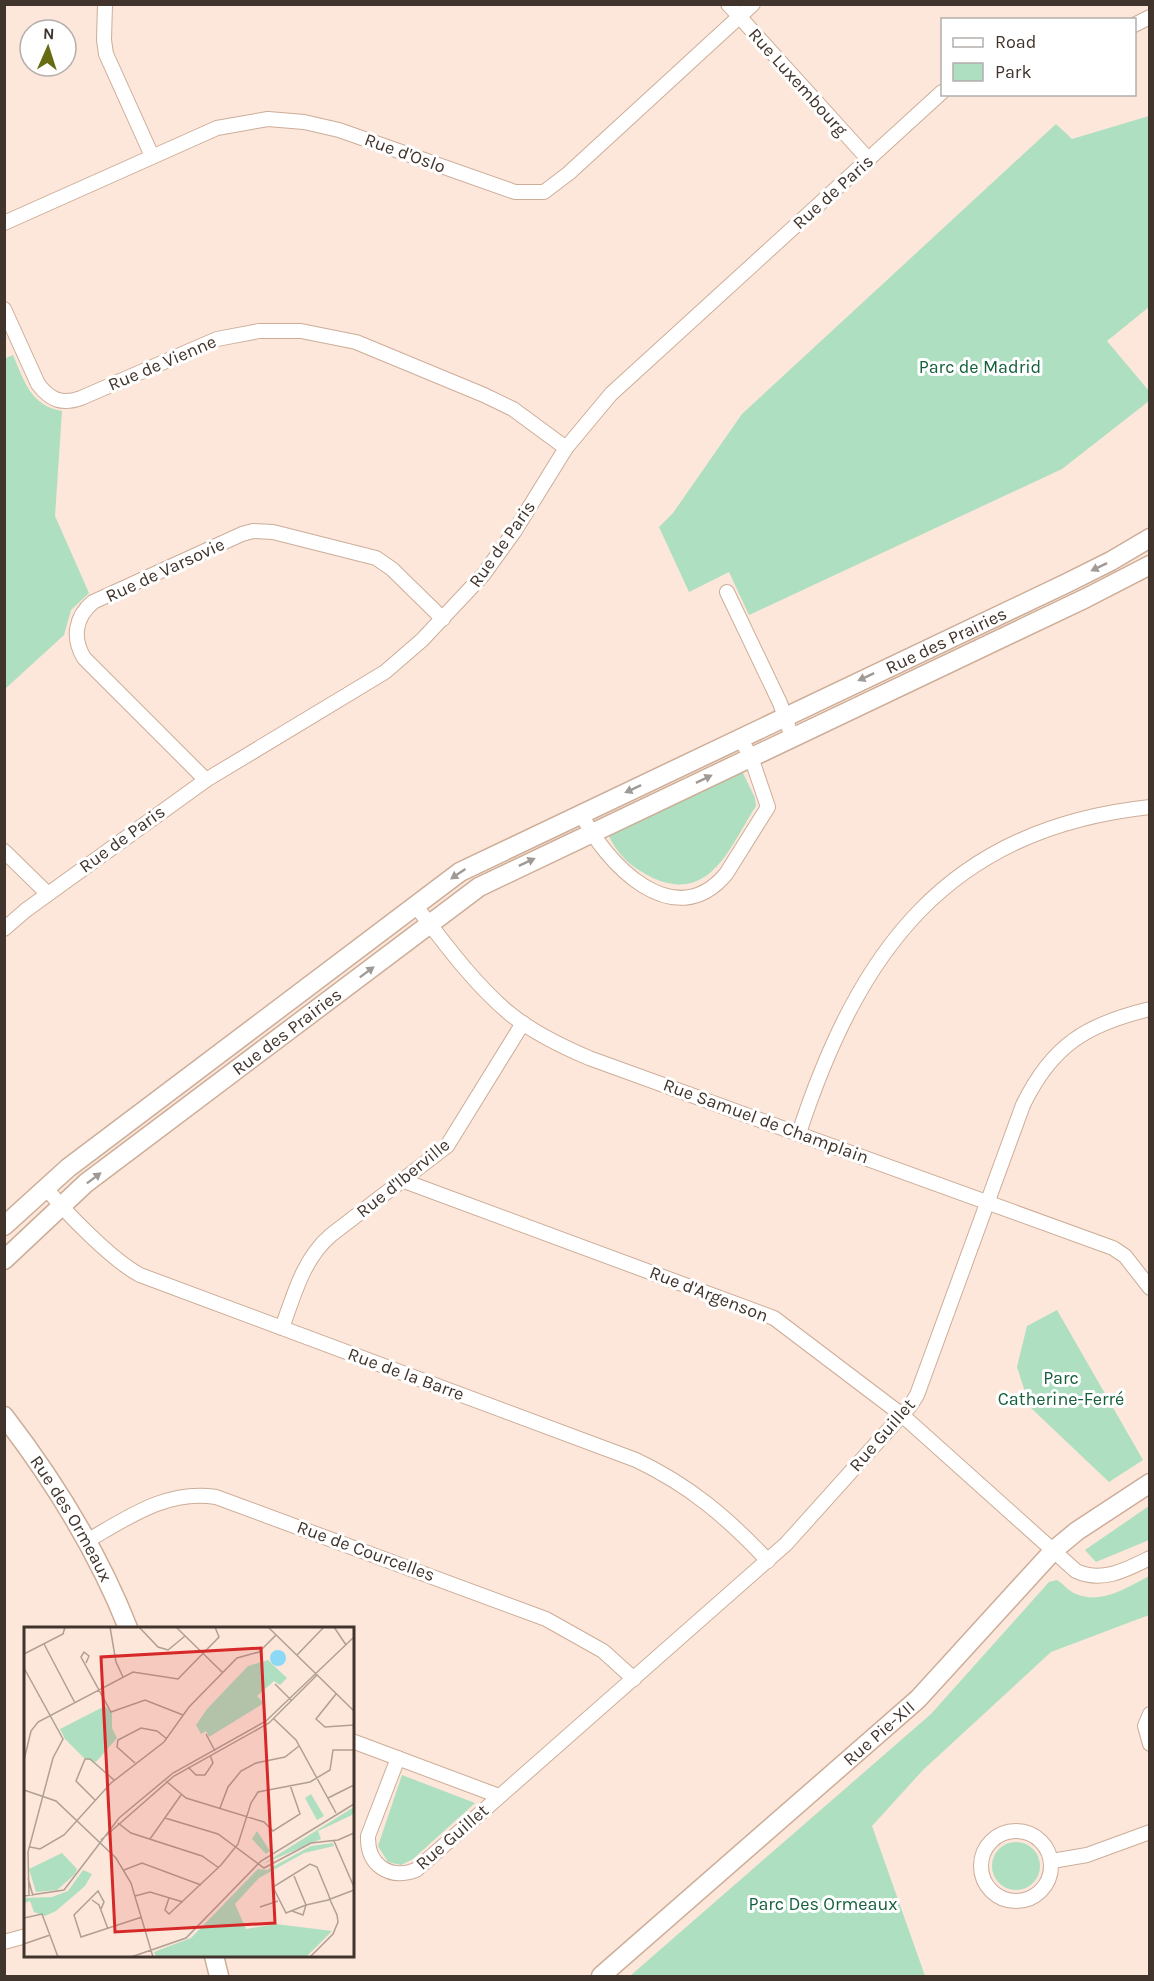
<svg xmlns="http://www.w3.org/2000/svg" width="1154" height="1981" font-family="Karla,sans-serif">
	<rect width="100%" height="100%" fill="#fce7da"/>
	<g fill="#addfc0">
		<path d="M1149,116V307L1107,341L1149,391V401L1062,469L749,615L729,572L689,592L659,527L673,513L742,414L1056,124L1072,139Z"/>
		<path d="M13,355C24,381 31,406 62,411L55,516L89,593L71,610L64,635L5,689L4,359Z"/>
		<path d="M742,771L755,798L756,806C730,846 711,904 653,878C632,868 617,855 608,834Z"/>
		<path d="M1057,1310L1143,1460L1109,1482L1030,1407L1017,1367L1027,1326Z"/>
		<path d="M1149,1506V1540L1096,1562L1085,1550Z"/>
		<path d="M1149,1576V1615L1051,1652L923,1770L872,1826L925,1976H630L931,1714L1049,1582L1057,1580C1064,1584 1068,1591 1076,1594C1101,1605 1128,1587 1149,1576Z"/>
		<path d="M402,1775L475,1803L413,1859L401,1865L388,1862L378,1846Z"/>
		<circle cx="1016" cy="1866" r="24"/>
	</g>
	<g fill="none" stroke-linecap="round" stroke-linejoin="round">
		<g stroke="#cdad98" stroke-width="16">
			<g id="minor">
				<path d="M105,4L104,40L106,54L152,156"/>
				<path d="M728,4L869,160"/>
				<path d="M1134,25L1150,17"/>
				<path d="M4,223L217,128L268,119L304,122L339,130L515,192H544L569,173L753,4"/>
				<path d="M4,309L38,384C50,400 62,405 81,398L217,339L259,331H301L356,342L484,395L513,409L566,448"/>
				<path d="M727,592L780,703L792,737"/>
				<path d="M206,780L84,658C72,638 75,617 93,602L242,534L253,531L273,532L376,558L392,569L443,619"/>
				<path d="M581,813C605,863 674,936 726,874L768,807L752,760L740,737"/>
				<path d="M4,851L48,894"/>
				<path d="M415,905C443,941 473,983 509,1013C532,1032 561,1046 589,1058L1113,1248L1125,1256L1150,1288"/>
				<path d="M4,929L26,910L206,780L385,672L422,640L483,575L514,532L566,448L611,394L942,92"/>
				<path d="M799,1133C859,951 946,829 1150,807"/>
				<path d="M404,1181L774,1318L902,1415L1076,1571C1102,1583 1126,1570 1150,1558"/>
				<path d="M46,1188C66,1213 112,1260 140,1275L636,1460C689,1485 728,1518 768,1561"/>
				<path d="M282,1328C294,1295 303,1259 331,1235L447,1146L523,1023"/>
				<path d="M87,1541C127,1518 167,1489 216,1497L546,1619L603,1651L634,1679"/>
				<path d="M1150,1714L1145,1726L1150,1744"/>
				<path d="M352,1741L499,1796"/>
				<path d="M398,1758L368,1836C367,1865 389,1880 416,1870L786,1544L910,1406L917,1395L1023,1105C1052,1045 1087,1024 1150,1009"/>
				<circle cx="1016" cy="1866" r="35"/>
				<path d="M1052,1861L1087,1855L1150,1832"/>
				<path d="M4,1942L26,1936"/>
			</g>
		</g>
		<g stroke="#cdad98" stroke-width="21">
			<g id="tertiary">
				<path id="s1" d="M4,1226L68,1168L460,872L1067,583L1111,561L1150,538"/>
				<path id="s2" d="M4,1260L86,1183L479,887L1086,598L1150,565"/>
				<path id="s3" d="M4,1416C54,1481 98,1552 128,1628"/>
				<path d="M214,1956L219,1976"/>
				<path id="s4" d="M601,1976L918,1699L1054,1550L1077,1531L1150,1483"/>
			</g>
		</g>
		<use href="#minor" stroke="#fff" stroke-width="14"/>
		<use href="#tertiary" stroke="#fff" stroke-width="18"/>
	</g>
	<defs><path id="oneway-solid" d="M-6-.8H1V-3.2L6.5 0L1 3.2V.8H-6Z" transform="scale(1.5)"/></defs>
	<g fill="#a09a96">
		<use href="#oneway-solid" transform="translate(1099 567) rotate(154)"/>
		<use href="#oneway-solid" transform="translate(866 677) rotate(155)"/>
		<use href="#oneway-solid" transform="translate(704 779) rotate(-26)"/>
		<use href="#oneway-solid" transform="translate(633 789) rotate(155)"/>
		<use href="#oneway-solid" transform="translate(527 862) rotate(-25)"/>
		<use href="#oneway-solid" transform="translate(458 874) rotate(146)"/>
		<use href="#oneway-solid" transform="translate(367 972) rotate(-37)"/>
		<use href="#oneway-solid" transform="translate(94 1178) rotate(-37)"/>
	</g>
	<g text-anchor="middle" stroke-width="6" stroke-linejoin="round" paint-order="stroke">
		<g font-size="18" fill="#41342c" stroke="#fff">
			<text transform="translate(798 82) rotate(48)" y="6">Rue Luxembourg</text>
			<text transform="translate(405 153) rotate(20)" y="6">Rue d'Oslo</text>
			<text transform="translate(833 192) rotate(-42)" y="6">Rue de Paris</text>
			<text transform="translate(162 363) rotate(-23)" y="6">Rue de Vienne</text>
			<text transform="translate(502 544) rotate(-55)" y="6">Rue de Paris</text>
			<text transform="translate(165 570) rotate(-25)" y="6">Rue de Varsovie</text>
			<text dy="6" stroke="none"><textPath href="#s1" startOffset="1116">Rue des Prairies</textPath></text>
			<text transform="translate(122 839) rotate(-36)" y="6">Rue de Paris</text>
			<text dy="6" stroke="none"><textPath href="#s2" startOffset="364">Rue des Prairies</textPath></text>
			<text transform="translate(766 1121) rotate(20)" y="6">Rue Samuel de Champlain</text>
			<text transform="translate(403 1178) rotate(-39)" y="6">Rue d'Iberville</text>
			<text transform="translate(709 1294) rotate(21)" y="6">Rue d'Argenson</text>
			<text transform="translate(406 1374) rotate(20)" y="6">Rue de la Barre</text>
			<text transform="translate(882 1435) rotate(-49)" y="6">Rue Guillet</text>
			<text dy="6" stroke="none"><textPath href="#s3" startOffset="123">Rue des Ormeaux</textPath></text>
			<text transform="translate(366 1551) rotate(20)" y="6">Rue de Courcelles</text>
			<text dy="6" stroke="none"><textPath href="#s4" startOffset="369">Rue Pie-XII</textPath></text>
			<text transform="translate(452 1837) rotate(-41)" y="6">Rue Guillet</text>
		</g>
		<g font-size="18" fill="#16603c" stroke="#fff">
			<text x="980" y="373">Parc de Madrid</text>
			<text x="1061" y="1384">Parc<tspan x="1061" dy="21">Catherine-Ferré</tspan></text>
			<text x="823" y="1910">Parc Des Ormeaux</text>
		</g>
	</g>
	<g transform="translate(24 1627)">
		<rect width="330" height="330" fill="#fce7da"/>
		<path d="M244,33L263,51L256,58L250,54L233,69L240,76L185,110L182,104L177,107L172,98L183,82L224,39ZM81,79L88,86V101L93,111L72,135L60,131L41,112L36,102ZM287,167L300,189L293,193L281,171ZM330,180V187L294,204L297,212L239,237ZM233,204L246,224L242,227L228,212ZM309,216L310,219L280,226L235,251L211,277L222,302L252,297L308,304L282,330H132L130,325L167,311L234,242L243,243L287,219ZM38,226L53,242L51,247L33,263L12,265L5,242ZM59,243L68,247L61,259L32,284L21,289L10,285L6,274L0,276V271L28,270L44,264Z" fill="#addfc0"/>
		<path d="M246 31a8 8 0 1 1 16 0a8 8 0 1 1-16 0Z" fill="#8bd9f4"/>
		<path fill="none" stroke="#b19f94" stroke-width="1.5" d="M86,0L92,35L99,50M115,0L134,20L144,23L161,9M152,0L199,46M244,0L330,84M310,0L322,18M20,17L51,76M0,27L39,7L41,0M273,28L300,0M62,36L65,29L60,25L57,30L87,85L121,73L159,88M0,41L39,112L29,131L4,225L5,268M251,57L267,73M312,67L292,92L301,100L330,98M249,91L272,113L312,186M182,107L191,124M0,133L7,104L14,95L109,45L154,52L195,10L191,0M111,136L93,120L94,113L117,101L133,104L143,112M164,140L172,148H181L189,136L186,128M142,154L162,171L240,195L249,204L276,187L266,158M0,163L32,174L92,231L107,256L129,330M304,171L330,158M71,173L52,154L61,132H66L90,153M196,181L204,160L217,144L232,136L261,130L275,119M141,191L194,207L240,241L287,216L314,213L330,206M94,196L107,206L178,229L195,241M126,212L157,168M77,213L150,149L245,96L293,48M310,214L330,260M6,220L16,222L40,208L87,156L140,115L165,80L213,31L235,25L252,8M100,243L118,236L177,258M4,251L9,269M0,269L40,263L95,191L149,146L242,94L330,10M111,269L126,265L159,275M145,271L141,283L145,287L197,238L214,217L227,176L234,165L286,155L306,143L309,123H330M68,273L75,278L84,302M236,280L254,274M77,282L80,275L74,264L50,288L57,310L118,290M268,284L279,288L282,278L270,249M0,291L18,287L34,330M0,317L26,308M107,330L162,311L237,234L330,177M286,330L309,307L314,295L313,288L307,275L305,269L293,240L286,237L249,260L262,286L282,278L304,273L306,272L309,271L330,263"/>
		<path fill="#d62828" fill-opacity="0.15" stroke="#d62828" stroke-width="3" d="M237,21L251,296L91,305L77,30Z"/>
		<rect width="330" height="330" fill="none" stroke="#41342c" stroke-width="3"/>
	</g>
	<rect width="1154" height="1981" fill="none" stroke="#41342c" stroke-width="12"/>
	<rect x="941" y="18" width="195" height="78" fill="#ffffff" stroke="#b3aeab" stroke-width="1.5"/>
	<rect x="953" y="38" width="30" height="9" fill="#ffffff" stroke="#b3aeab" stroke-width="1.5"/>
	<text x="995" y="48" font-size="18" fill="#41342c">Road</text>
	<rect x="953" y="63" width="30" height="18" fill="#addfc0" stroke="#b3aeab" stroke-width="1.5"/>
	<text x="995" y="78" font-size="18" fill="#41342c">Park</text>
	<g transform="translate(48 48) rotate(3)"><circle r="28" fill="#ffffff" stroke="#b3aeab" stroke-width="1.5"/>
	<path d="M0-4.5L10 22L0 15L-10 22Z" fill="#656c11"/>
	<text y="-9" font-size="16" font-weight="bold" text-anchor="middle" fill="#41342c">N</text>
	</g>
</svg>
